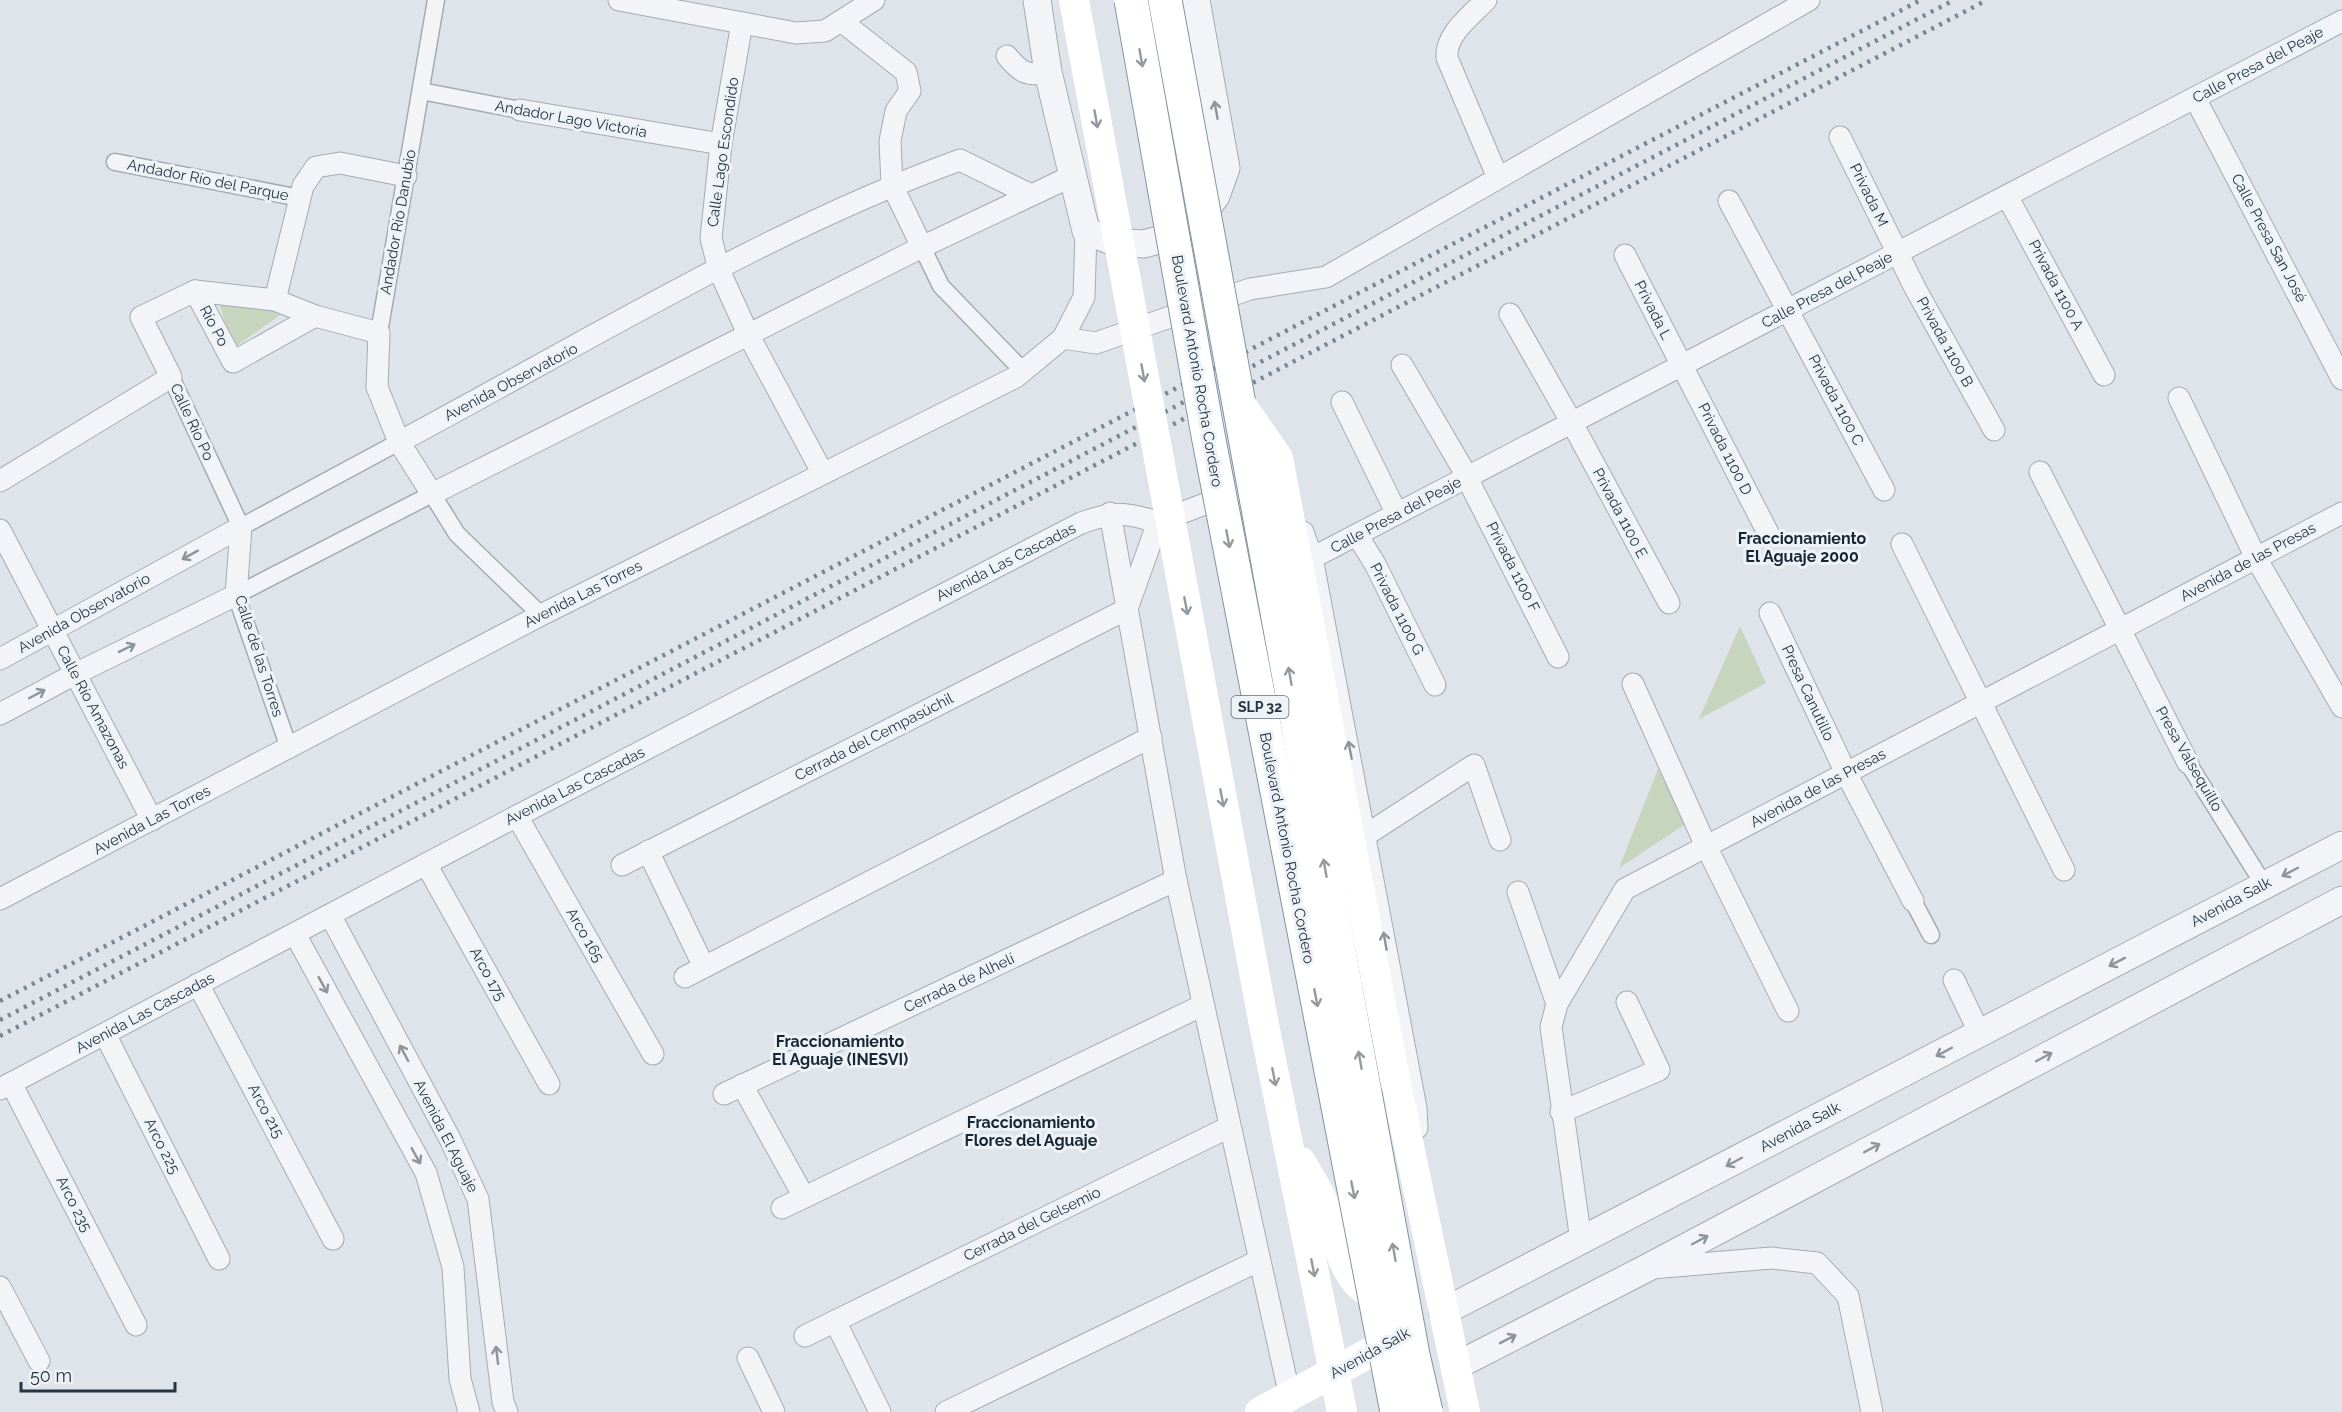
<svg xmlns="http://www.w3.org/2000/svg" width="2342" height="1412" font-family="Raleway,sans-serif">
	<rect width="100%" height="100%" fill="#dee4ea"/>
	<g fill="#c7d4be">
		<path d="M218,298L290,308L232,349Z"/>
		<path d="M1740,626L1766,683L1699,719Z"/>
		<path d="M1658,769L1690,821L1619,868Z"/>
	</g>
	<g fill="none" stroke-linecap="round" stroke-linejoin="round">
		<g stroke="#a3acb4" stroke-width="19">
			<g id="pedestrian">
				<path d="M421,91L520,110"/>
				<path d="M115,162L300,198"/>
				<path d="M922,247L941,286L1023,371"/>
				<path d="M379,333L436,0"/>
				<path d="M171,377L241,527L399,442"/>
				<path d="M289,748L236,595L432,494L457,534L541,615"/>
				<path d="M2188,763L2264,885"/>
				<path d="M1913,901L1931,935"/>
			</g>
		</g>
		<g stroke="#a3acb4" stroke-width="23">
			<g id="minor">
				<path d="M619,0L796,33L825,31L874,0"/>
				<path d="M1486,0C1471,16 1445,34 1447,58L1498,178"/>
				<path d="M841,21L906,72L910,91L896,111L890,141L892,185L922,247"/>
				<path d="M742,23L721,144L711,238L719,270L749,336L822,472"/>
				<path d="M1007,56C1020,72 1027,77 1048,72"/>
				<path d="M2195,98L2342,379"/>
				<path d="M520,110L721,144"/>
				<path d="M1840,137L1915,288L1994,430"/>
				<path d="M2007,196L2104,375"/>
				<path d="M1729,201L1884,490"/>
				<path d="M1625,255L1768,533"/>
				<path d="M195,291L275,300L315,316L379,333L377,387L399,442L432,494L922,247L1072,176"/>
				<path d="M195,291L233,362L315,316"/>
				<path d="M275,300L303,186L316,167L340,163L406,176"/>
				<path d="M1510,314L1572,423L1669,603"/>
				<path d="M1063,338L1096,343L1250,289L1326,277L1809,0"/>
				<path d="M1402,365L1461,466L1558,657"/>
				<path d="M2179,398L2256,558L2342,707"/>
				<path d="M1342,402L1397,514"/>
				<path d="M399,442C581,345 767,230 960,160L1031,195"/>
				<path d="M2040,472L2188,763"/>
				<path d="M0,481L171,377L141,317L195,291"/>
				<path d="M1110,513L1176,880L1290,1397"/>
				<path d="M0,530L152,820"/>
				<path d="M1303,532L1312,558L1416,1108L1417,1128"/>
				<path d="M1357,535L1375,564L1435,685"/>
				<path d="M1902,544L2064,870"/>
				<path d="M1312,558L2342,21"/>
				<path d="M1770,613L1846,773L1913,901"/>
				<path d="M0,659L241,527"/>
				<path d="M1633,684L1706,846L1788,1011"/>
				<path d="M0,714L75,674L236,595L241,527"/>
				<path d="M517,816L653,1054"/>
				<path d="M1366,835L1474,765L1500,840"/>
				<path d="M648,851L704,967"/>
				<path d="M426,864L549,1084"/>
				<path d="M622,865L1127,609L1158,522L1241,490L1265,489"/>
				<path d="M1518,892L1557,1004"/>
				<path d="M0,899L541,615L1016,377L1063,338L1084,297L1086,231"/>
				<path d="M330,915L450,1139L478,1199L503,1402L507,1412"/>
				<path d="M295,934L426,1173L453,1267L460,1379L469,1412"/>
				<path d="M685,977L1151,737"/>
				<path d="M1954,980L1980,1034"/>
				<path d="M198,984L333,1239"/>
				<path d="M105,1034L219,1259"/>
				<path d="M11,1083L136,1325"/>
				<path d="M742,1085L804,1197"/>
				<path d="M0,1089L517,816L1081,523C1115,511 1123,512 1158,522"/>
				<path d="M724,1094L1176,880"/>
				<path d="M1561,1112L1659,1070L1627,1002"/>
				<path d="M782,1208L1203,1005"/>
				<path d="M1581,1241L1551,1027L1557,1004L1625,889L2342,513"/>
				<path d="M1652,1268L1771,1258L1817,1263L1848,1296L1872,1412"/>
				<path d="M0,1287L39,1361"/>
				<path d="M835,1321L880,1412"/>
				<path d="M805,1336L1229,1127"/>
				<path d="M748,1358L774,1412"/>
				<path d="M946,1412L1258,1261"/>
			</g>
		</g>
		<g stroke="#a3acb4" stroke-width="29">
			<g id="tertiary">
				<path d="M1037,0L1048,72L1086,231L1114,242L1144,244L1173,236L1198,220L1216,196L1226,168L1196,0"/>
				<path d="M1443,1312L2342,845"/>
				<path d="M1456,1366L1645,1269L2342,900"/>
			</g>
		</g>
		<use href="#pedestrian" stroke="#f2f4f7" stroke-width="16"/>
		<use href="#minor" stroke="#f2f4f7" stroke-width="21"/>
		<use href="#tertiary" stroke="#f2f4f7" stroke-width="27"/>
		<g stroke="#fff" stroke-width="30">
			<path d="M1263,1020L1342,1412"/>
			<path d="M1396,1084L1465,1412"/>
			<path d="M1301,1162C1310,1178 1321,1194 1327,1211C1341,1246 1344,1297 1392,1297"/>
			<path d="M1260,1412L1404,1334"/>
		</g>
		<g stroke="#768695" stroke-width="4.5" stroke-dasharray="3 6" stroke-linecap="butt">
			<path d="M0,1001L1921,0"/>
			<path d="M0,1020L1954,0"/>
			<path d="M0,1036L1987,0"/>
		</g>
		<g stroke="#8494a2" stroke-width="35" stroke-linecap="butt">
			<g id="trunk-bridge">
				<path d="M1131,0L1208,435L1397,1412"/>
				<path d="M1165,0L1413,1355L1426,1412"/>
			</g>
		</g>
		<g stroke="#fff" stroke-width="30">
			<path d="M1074,0L1263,1020"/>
			<path d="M1240,403L1278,458L1396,1084"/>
		</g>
		<use href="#trunk-bridge" stroke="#fff" stroke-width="33"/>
	</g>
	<defs><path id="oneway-shaft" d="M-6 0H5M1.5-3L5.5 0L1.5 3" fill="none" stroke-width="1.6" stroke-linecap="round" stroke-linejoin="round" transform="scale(1.5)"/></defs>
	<g stroke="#929aa0">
		<use href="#oneway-shaft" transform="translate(1141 58) rotate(80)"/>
		<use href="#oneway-shaft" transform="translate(1096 119) rotate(80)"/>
		<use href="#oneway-shaft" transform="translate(1143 373) rotate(80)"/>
		<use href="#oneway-shaft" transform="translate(1228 539) rotate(79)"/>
		<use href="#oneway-shaft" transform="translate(1186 606) rotate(79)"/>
		<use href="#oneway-shaft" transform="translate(1290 676) rotate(-100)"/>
		<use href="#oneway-shaft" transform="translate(1222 798) rotate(79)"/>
		<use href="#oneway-shaft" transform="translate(1325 868) rotate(-100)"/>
		<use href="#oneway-shaft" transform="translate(1316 998) rotate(79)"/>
		<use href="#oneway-shaft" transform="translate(1360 1060) rotate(-100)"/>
		<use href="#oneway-shaft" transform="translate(1274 1077) rotate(79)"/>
		<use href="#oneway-shaft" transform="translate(1353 1190) rotate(79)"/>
		<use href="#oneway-shaft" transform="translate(1394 1252) rotate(-100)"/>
		<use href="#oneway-shaft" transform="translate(1313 1268) rotate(79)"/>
	</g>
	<g stroke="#8c949c">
		<use href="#oneway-shaft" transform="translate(1216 110) rotate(-100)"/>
		<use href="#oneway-shaft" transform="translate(190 555) rotate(151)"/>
		<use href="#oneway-shaft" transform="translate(127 648) rotate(-26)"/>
		<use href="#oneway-shaft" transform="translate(37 694) rotate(-28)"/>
		<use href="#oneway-shaft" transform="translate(1350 750) rotate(-101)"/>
		<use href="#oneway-shaft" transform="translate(2290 872) rotate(152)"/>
		<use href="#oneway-shaft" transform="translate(1385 941) rotate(-100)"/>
		<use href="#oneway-shaft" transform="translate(2117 962) rotate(153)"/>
		<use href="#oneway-shaft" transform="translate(323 985) rotate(61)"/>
		<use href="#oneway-shaft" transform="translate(1944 1052) rotate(152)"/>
		<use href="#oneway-shaft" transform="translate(404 1053) rotate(-118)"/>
		<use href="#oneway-shaft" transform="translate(2044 1057) rotate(-28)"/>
		<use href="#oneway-shaft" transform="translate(1872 1148) rotate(-28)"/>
		<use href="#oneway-shaft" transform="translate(416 1156) rotate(61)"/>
		<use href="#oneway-shaft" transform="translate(1734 1162) rotate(152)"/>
		<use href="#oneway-shaft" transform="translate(1700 1240) rotate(-28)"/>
		<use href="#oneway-shaft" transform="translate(1508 1339) rotate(-27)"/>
		<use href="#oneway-shaft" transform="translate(497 1355) rotate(-97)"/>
	</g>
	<g text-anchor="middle" stroke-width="6" stroke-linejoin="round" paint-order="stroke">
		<rect fill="#eef3f7" stroke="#626d78" stroke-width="1.5" x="1231.5" y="696" width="57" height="22" rx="4.5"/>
		<g font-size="14" font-weight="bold" fill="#263442">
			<text x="1260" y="712">SLP 32</text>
		</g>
		<g font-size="15" fill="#263442" stroke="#eef3f7">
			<text transform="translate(2258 65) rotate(-28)" y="5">Calle Presa del Peaje</text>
			<text transform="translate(571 119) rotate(10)" y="5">Andador Lago Victoria</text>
			<text transform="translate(723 152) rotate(-82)" y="5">Calle Lago Escondido</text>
			<text transform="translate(208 180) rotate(11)" y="5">Andador Río del Parque</text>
			<text transform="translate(1869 195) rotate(64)" y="5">Privada M</text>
			<text transform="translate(398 222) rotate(-80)" y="5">Andador Río Danubio</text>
			<text transform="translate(2269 238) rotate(62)" y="5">Calle Presa San José</text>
			<text transform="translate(2056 285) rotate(62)" y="5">Privada 1100 A</text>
			<text transform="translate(1827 290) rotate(-28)" y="5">Calle Presa del Peaje</text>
			<text transform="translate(1653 310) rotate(63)" y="5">Privada L</text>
			<text transform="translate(214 326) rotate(62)" y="5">Río Po</text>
			<text transform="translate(1945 342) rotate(61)" y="5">Privada 1100 B</text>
			<text transform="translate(1197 371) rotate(80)" y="5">Boulevard Antonio Rocha Cordero</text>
			<text transform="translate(511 382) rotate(-28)" y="5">Avenida Observatorio</text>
			<text transform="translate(1836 400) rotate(62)" y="5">Privada 1100 C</text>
			<text transform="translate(192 422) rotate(65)" y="5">Calle Río Po</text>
			<text transform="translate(1725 449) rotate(63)" y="5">Privada 1100 D</text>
			<text transform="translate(1620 513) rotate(62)" y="5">Privada 1100 E</text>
			<text transform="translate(1396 515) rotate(-28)" y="5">Calle Presa del Peaje</text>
			<text transform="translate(1006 562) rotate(-27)" y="5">Avenida Las Cascadas</text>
			<text transform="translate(2248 562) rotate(-28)" y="5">Avenida de las Presas</text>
			<text transform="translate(1513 567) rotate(63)" y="5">Privada 1100 F</text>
			<text transform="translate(583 594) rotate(-27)" y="5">Avenida Las Torres</text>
			<text transform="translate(1397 609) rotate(63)" y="5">Privada 1100 G</text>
			<text transform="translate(84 613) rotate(-29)" y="5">Avenida Observatorio</text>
			<text transform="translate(259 656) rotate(72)" y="5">Calle de las Torres</text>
			<text transform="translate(1808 693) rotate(65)" y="5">Presa Canutillo</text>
			<text transform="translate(93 707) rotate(62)" y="5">Calle Río Amazonas</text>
			<text transform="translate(874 737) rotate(-27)" y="5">Cerrada del Cempasúchil</text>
			<text transform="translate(2189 759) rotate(60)" y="5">Presa Valsequillo</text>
			<text transform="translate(575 786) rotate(-27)" y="5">Avenida Las Cascadas</text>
			<text transform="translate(1818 788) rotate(-28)" y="5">Avenida de las Presas</text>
			<text transform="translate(152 820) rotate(-28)" y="5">Avenida Las Torres</text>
			<text transform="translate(1287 848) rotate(79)" y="5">Boulevard Antonio Rocha Cordero</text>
			<text transform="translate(2231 902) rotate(-28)" y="5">Avenida Salk</text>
			<text transform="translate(585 935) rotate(60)" y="5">Arco 165</text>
			<text transform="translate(488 974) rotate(61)" y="5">Arco 175</text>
			<text transform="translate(959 983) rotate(-25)" y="5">Cerrada de Alhelí</text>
			<text transform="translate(145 1013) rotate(-28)" y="5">Avenida Las Cascadas</text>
			<text transform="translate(266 1111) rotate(62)" y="5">Arco 215</text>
			<text transform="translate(1800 1127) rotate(-28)" y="5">Avenida Salk</text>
			<text transform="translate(446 1136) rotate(63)" y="5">Avenida El Aguaje</text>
			<text transform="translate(162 1146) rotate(63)" y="5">Arco 225</text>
			<text transform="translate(74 1204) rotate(63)" y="5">Arco 235</text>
			<text transform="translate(1032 1224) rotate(-26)" y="5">Cerrada del Gelsemio</text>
			<text transform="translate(1370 1353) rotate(-29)" y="5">Avenida Salk</text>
		</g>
		<g font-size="16" font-weight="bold" fill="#182533" stroke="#eef3f7">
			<text x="1802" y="544">Fraccionamiento<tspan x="1802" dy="18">El Aguaje 2000</tspan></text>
			<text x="840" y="1047">Fraccionamiento<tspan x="840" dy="18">El Aguaje (INESVI)</tspan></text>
			<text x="1031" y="1128">Fraccionamiento<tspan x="1031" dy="18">Flores del Aguaje</tspan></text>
		</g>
	</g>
	<path d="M21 1382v9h154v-9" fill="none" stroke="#263442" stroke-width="3"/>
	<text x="30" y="1382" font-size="18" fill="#263442" stroke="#eef3f7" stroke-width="4.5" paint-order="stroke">50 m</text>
</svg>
